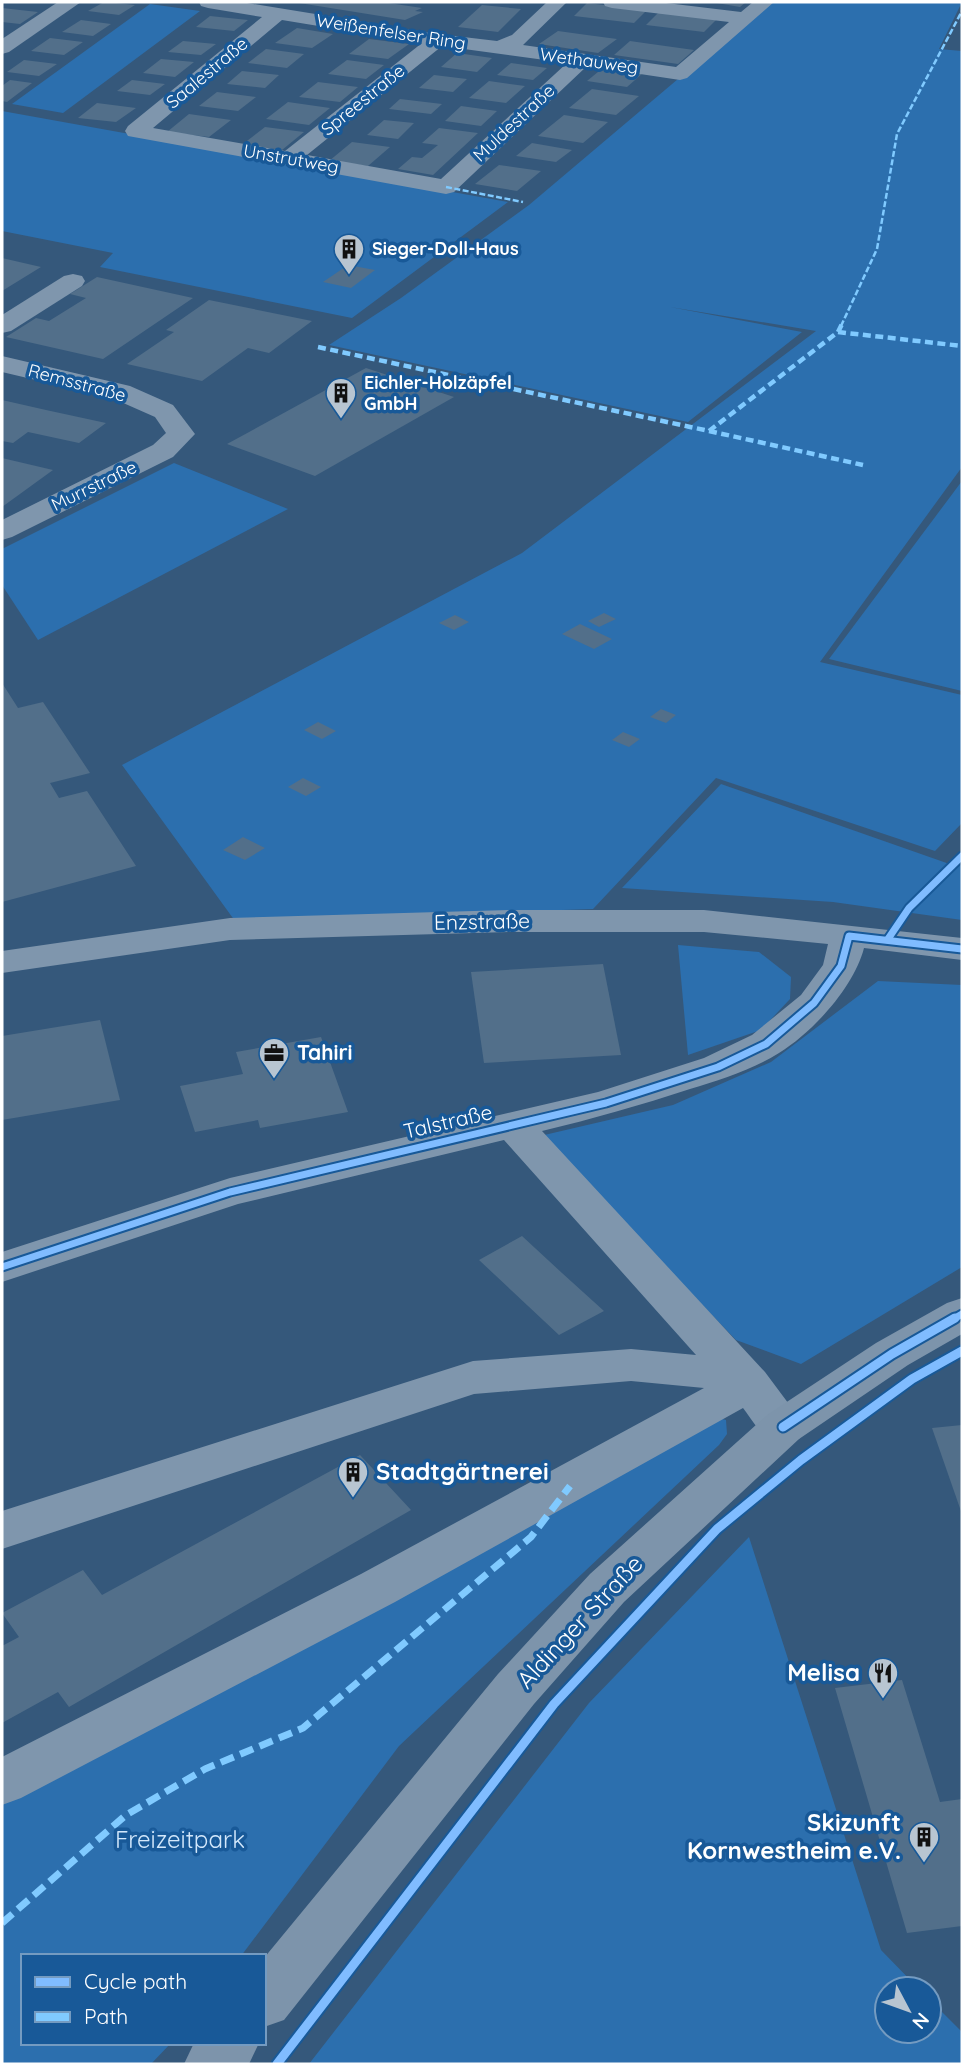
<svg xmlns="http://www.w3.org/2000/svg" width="964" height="2066" font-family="Quicksand,sans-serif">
	<rect width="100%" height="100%" fill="#35587b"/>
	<g fill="#2c6fae">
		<path d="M769,2H962L939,49L962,51V467L820,662L962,695V823L935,851L716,778L593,909L235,921L122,765L522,553L816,331L670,307L802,332L688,422L329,345L401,298L529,205Z"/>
		<path d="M150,4L200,11L63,113L12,104Z"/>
		<path d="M2,111L508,202L352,318L100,267L113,253L2,231Z"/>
		<path d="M174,463L288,509L38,640L2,585V549Z"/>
		<path d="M962,481V691L829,659Z"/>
		<path d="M721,784L958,867L962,863V920L833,902L622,888Z"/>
		<path d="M678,945L759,952L791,977L790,999L761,1030L688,1055Z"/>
		<path d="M878,981L962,985V1267L801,1364L736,1340L540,1136L673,1105L771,1062Z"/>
		<path d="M715,1417L726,1420L727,1434L719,1445L399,1746L241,1956H23V2043H171L151,2064H2V1797L127,1737Z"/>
		<path d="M749,1537L881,1950L919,1989H887V2031H929V1999L962,2032V2064H309L589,1703Z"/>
	</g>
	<g fill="#526f8a">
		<path d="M104,2H107L135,5L119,15L88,11Z"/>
		<path d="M293,2H382L422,8L415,11L423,12L405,20Z"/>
		<path d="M711,2H746L740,7Z"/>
		<path d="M587,3L647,10L634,23L574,16Z"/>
		<path d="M482,5L521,9L498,32L458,27Z"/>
		<path d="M2,8L38,12L20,24L2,22Z"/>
		<path d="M659,12L717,19L704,32L646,25Z"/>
		<path d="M210,16L248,20L234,31L196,27Z"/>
		<path d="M81,20L111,24L93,36L62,32Z"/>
		<path d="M297,28L333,34L312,48L275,43Z"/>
		<path d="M558,31L587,35L617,39L598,53L539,44Z"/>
		<path d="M50,38L83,42L64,55L31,51Z"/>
		<path d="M369,39L409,44L388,59L349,54Z"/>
		<path d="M183,41L216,44L201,55L168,52Z"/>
		<path d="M630,41L651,44L694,50L678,64L614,55Z"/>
		<path d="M266,49L304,54L287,68L248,63Z"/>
		<path d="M457,53L492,58L477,72L441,67Z"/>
		<path d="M161,59L194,62L175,77L143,73Z"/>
		<path d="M24,60L57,64L39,76L7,72Z"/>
		<path d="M347,60L384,65L366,79L328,74Z"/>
		<path d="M511,63L547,68L533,80L497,75Z"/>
		<path d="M604,67L643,73L627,87L587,81Z"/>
		<path d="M242,71L279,75L265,88L227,84Z"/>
		<path d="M434,75L467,79L453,92L419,88Z"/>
		<path d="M10,80L32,83L7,102L2,101V86Z"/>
		<path d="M132,80L165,84L150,95L117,91Z"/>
		<path d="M489,81L525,86L506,103L469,98Z"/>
		<path d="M318,82L358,87L340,102L299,97Z"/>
		<path d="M592,89L639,96L616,115L569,108Z"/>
		<path d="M217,92L256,97L238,111L199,106Z"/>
		<path d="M400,99L442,104L431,114L389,109Z"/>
		<path d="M288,102L330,108L309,125L266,119Z"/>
		<path d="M97,103L136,108L116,122L78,118Z"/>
		<path d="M461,106L497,111L481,126L445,121Z"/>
		<path d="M189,114L231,120L209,137L167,132Z"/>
		<path d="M564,115L608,122L583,143L538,136Z"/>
		<path d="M384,120L414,123L398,139L367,135Z"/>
		<path d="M265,127L304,132L282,150L243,144Z"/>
		<path d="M439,128L478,133L433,175L398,169L412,157L422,158L438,145L422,143Z"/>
		<path d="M352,142L390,147L368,166L329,161Z"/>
		<path d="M532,143L572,150L556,162L516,156Z"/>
		<path d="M499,165L541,171L517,191L475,184Z"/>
		<path d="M2,258L41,267L2,291Z"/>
		<path d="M348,265L375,270L351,288L323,282Z"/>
		<path d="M97,277L193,298L103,359L6,337L36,318L49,321L86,298L70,294Z"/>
		<path d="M209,300L312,321L269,353L248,348L202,381L127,364L174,332L166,330Z"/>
		<path d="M366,368L454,397L315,476L227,444Z"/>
		<path d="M2,400L46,410L106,423L79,443L28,432L13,443L2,441Z"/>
		<path d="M2,458L53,470L2,507Z"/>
		<path d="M604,613L616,619L599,627L588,621Z"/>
		<path d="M455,615L469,622L454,630L439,623Z"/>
		<path d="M580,624L612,639L594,649L562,634Z"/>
		<path d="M2,683L18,708L43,702L90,773L50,783L59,798L87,791L136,866L2,902Z"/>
		<path d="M661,709L676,715L666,723L650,717Z"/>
		<path d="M318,722L336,731L322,739L304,730Z"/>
		<path d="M623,732L640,739L629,747L612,740Z"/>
		<path d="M303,778L321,787L306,796L288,787Z"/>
		<path d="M243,837L265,848L245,860L223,850Z"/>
		<path d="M603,964L621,1055L484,1063L471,972Z"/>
		<path d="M100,1020L120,1100L2,1120V1036Z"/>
		<path d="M321,1037L348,1112L260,1128L258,1120L195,1132L180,1086L243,1074L236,1052Z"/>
		<path d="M522,1236L562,1273L604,1311L559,1335L479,1260Z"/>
		<path d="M962,1425V1514L932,1428Z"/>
		<path d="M360,1455L411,1510L69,1707L58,1692L2,1723V1646L19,1637L2,1613L83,1570L102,1595Z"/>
		<path d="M902,1680L940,1802L962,1799V1926L907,1933L835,1688Z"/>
	</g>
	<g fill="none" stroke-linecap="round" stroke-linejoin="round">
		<g fill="#7f96ad" fill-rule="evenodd">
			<path d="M58,2H81L9,52L2,54V39Z"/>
			<path d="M199,2H241L438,34L497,41L512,35L547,2H567L523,45L676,67L729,22L612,8L605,6L603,2H658L741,12L753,2H774L687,78L680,80L587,66L454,192L446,194L128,136L125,131L128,126L262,17L208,8L201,6ZM282,20L422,43L285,151L153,128ZM442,46L567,63L441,179L307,155Z"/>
			<path d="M73,274L82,276L85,281L82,286L11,331L2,333V315L64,276Z"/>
			<path d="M2,356L130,386L173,405L195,434L173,457L12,537L2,540V520L153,445L166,433L155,417L112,398L2,372Z"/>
			<path d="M509,910H704L962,938V960L864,948C854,987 813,1032 779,1053C752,1070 720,1080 690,1089C641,1105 592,1119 542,1131L765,1372L806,1427L799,1439C767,1449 761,1432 743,1408L395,1602L21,1798L2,1805V1757L361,1574L704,1388L631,1381L474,1394L2,1549V1511L473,1361L631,1349L696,1355L504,1140L238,1204L2,1282V1252L230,1178L598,1092L704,1058L752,1035L801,995L823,965L828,944L704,932H509L230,940L2,973V951L230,918Z"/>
		</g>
		<g fill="#7d94ab" fill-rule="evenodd">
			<path d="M962,1298V1334L908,1365L799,1439L624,1602L534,1704L284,2020L264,2027V1958L498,1674L590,1574L767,1415L876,1343L947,1303Z"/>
			<path d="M194,2043H259L249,2064H184Z"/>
		</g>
		<g stroke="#80caff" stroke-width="2.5" stroke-dasharray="6 2.5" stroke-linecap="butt">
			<path d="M446,187L523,202"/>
			<path d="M841,326L877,249L897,134L962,11"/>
		</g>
		<g stroke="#80caff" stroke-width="4.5" stroke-dasharray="8 4.5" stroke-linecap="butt">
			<path d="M838,332L962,346"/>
			<path d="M318,347L709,431L838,332L842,324"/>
			<path d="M709,431L863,465"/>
		</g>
		<path stroke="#80caff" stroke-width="7" stroke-dasharray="14 7" stroke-linecap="butt" d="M2,1923L126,1815L205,1769L303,1728L531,1537L570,1486"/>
		<g stroke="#185998" stroke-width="11">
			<g id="cycleway-far1">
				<path d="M888,939L909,908L962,856"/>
				<path d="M2,1267L230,1192L606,1103L718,1067L766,1044L814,1003L841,966L849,936L962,949"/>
				<path d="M952,1320L962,1314"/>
			</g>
		</g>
		<g stroke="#185998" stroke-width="13">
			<g id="cycleway">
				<path d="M783,1427L892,1354L955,1318"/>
				<path d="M277,2064L554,1704L717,1529L801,1460L912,1379L962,1351"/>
			</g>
		</g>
		<use href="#cycleway-far1" stroke="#80bcff" stroke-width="7"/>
		<use href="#cycleway" stroke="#80bcff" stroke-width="9"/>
	</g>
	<defs>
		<g id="building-pin" transform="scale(1.575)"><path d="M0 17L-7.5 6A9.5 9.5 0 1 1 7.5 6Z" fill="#b8c5d1" stroke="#185998"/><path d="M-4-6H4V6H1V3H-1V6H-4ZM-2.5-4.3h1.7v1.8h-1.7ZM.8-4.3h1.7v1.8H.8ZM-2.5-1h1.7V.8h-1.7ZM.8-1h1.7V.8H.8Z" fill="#111"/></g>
		<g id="office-pin" transform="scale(1.575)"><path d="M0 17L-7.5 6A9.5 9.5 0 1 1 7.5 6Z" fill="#b8c5d1" stroke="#185998"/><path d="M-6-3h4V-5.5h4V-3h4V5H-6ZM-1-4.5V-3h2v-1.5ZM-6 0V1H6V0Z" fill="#111"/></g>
		<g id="restaurant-pin" transform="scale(1.575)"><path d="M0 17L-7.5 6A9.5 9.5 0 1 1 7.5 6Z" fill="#b8c5d1" stroke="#185998"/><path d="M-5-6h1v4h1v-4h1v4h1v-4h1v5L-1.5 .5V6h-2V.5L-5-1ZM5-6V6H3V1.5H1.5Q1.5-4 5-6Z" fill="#111"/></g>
	</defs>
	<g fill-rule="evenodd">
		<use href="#building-pin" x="349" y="249"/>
		<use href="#building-pin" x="341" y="393"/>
		<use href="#office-pin" x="274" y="1053"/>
		<use href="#building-pin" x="353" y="1472"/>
		<use href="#restaurant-pin" x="883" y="1673"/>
		<use href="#building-pin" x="924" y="1837"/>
	</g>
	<g text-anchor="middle" stroke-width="7" stroke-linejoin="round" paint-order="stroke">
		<g font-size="18" fill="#fff" stroke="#185998">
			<text transform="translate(391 32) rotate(9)" y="6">Weißenfelser Ring</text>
			<text transform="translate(589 61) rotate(8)" y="6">Wethauweg</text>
			<text transform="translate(207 73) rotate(-40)" y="6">Saalestraße</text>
			<text transform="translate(363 100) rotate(-39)" y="6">Spreestraße</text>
			<text transform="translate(514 123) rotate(-43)" y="6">Muldestraße</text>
			<text transform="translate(291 159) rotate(10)" y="6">Unstrutweg</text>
			<text transform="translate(77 383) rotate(15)" y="6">Remsstraße</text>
			<text transform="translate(94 486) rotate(-26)" y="6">Murrstraße</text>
		</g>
		<g font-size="18" font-weight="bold" fill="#fff" stroke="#185998" text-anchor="start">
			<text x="372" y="255">Sieger-Doll-Haus</text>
			<text x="364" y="389">Eichler-Holzäpfel<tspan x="364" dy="21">GmbH</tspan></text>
		</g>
		<g font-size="21" fill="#fff" stroke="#185998">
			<text transform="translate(482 922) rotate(-1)" y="7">Enzstraße</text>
			<text transform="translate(448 1122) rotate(-13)" y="7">Talstraße</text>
		</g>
		<g font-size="21" font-weight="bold" fill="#fff" stroke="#185998" text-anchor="start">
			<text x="297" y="1060">Tahiri</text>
		</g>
		<g font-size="24" font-weight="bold" fill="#fff" stroke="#185998" text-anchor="end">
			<text x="376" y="1480" text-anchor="start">Stadtgärtnerei</text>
			<text x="860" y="1681">Melisa</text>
			<text x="901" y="1831">Skizunft<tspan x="901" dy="28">Kornwestheim e.V.</tspan></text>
		</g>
		<g font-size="24" fill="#fff" stroke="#185998">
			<text transform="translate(580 1622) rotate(-47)" y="8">Aldinger Straße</text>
		</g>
		<g font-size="24" fill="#d3e8fc" stroke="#185998">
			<text x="180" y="1848">Freizeitpark</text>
		</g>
	</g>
	<rect width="964" height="2066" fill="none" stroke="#ffffff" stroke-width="7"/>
	<rect x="21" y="1954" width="245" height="91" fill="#185998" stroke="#749bc1" stroke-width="2"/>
	<rect x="35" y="1977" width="35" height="10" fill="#80bcff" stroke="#749bc1" stroke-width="2"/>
	<text x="84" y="1989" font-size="21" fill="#ffffff">Cycle path</text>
	<rect x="35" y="2012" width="35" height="10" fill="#80caff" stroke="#749bc1" stroke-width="2"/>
	<text x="84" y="2024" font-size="21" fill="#ffffff">Path</text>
	<g transform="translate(908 2010) rotate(131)"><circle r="33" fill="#185998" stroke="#749bc1" stroke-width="2"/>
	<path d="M0-5L12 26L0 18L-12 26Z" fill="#b8c5d1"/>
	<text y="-10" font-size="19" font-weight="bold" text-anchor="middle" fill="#ffffff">N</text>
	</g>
</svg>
